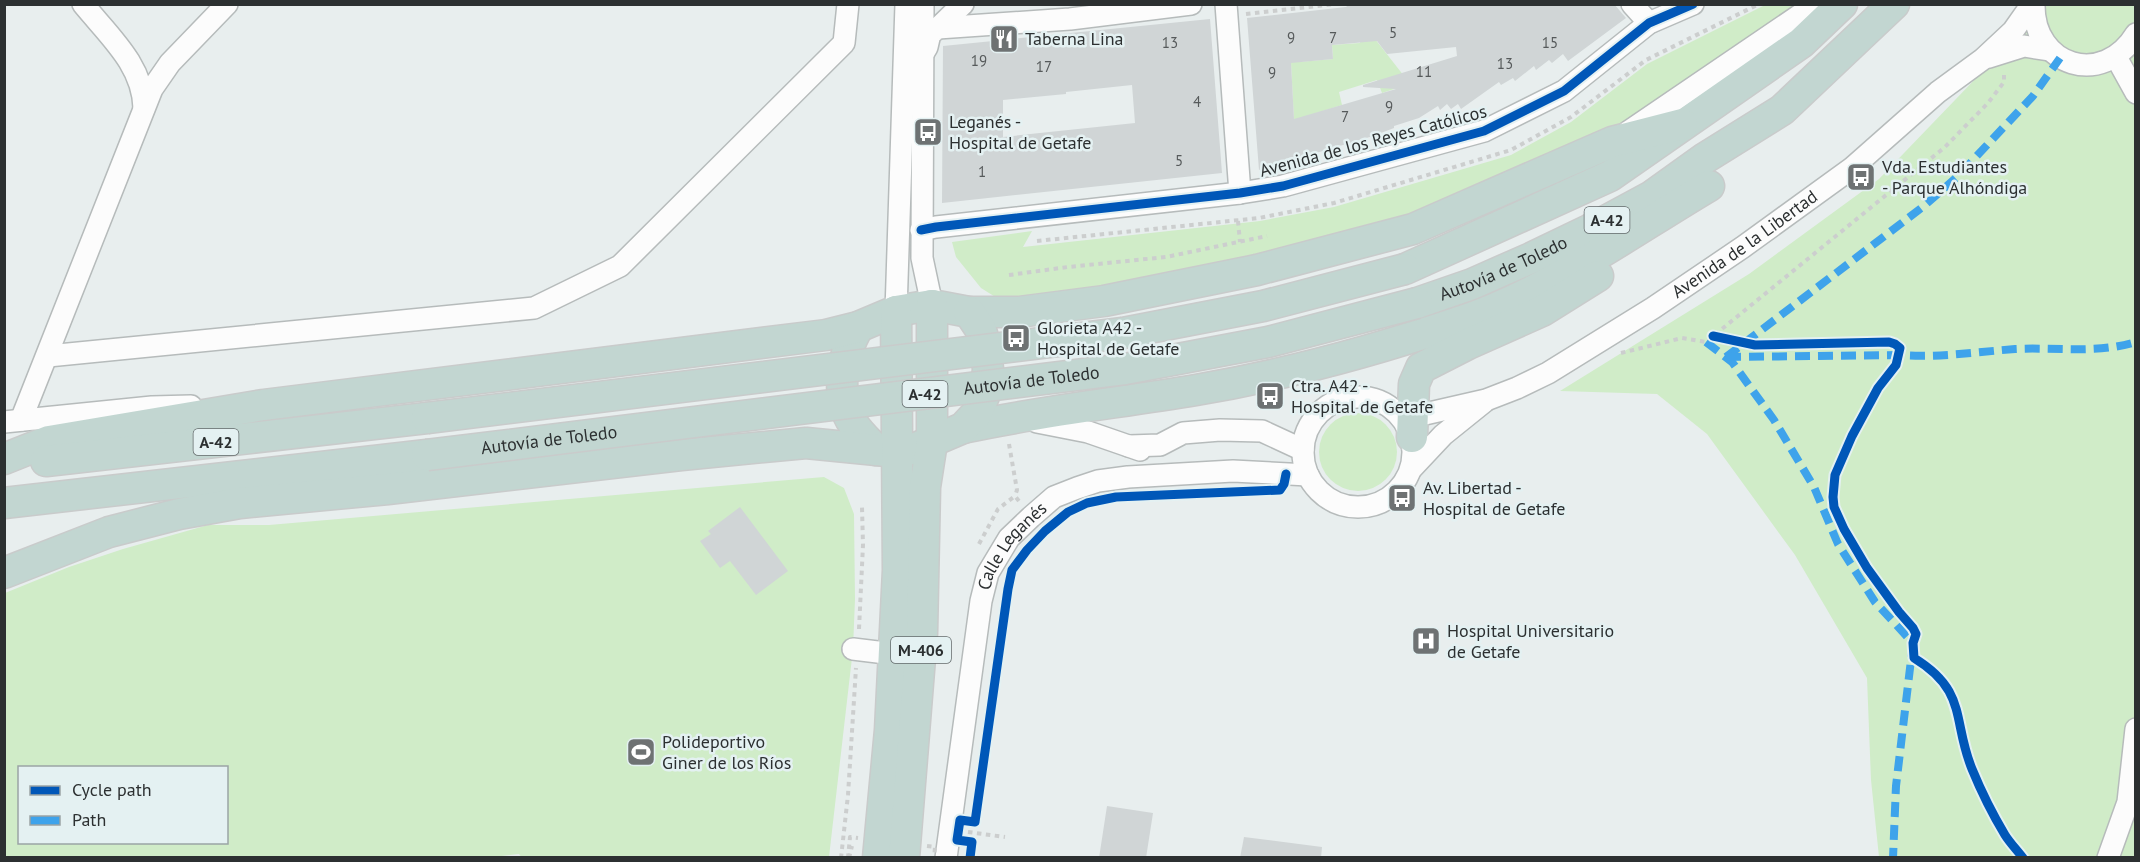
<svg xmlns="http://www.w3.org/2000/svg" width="2140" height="862" font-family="'PT Sans',sans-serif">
	<rect width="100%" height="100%" fill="#e8eeee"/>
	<g fill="#d0ecc8" fill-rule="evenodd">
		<path d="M1765,5H1807L1677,94L1583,144L1444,204L1366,230L1198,272L1005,303L981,288L956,257L952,242L1032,231L1023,247L1260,221L1334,207L1511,155L1571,122L1647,64Z"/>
		<path d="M2043,5H2135V857H1879L1871,780L1867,678L1795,555L1707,434L1657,394L1560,391L1749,274L1879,179L1981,73Z"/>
		<path d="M1364,25L1415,90L1397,88L1382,93L1377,80L1339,92L1342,105L1294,120L1291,63L1282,50L1299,62L1333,59L1332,45L1360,43Z"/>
		<circle cx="1358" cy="452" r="39"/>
		<path d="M824,477L844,488L854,514L855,599L853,649L829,857L522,858L519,854L485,858H5V593L69,567L123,549L208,525H269ZM20,768H226V842H20Z"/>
	</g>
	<g fill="#d0d5d6" fill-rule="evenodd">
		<path d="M1349,4H1614L1626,18L1568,61L1563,54L1552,63L1549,60L1536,70L1534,66L1515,81L1513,78L1501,85L1499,82L1461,109L1458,104L1451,109L1447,104L1440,110L1438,106L1419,118L1394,126V128L1373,136L1259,170L1247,18L1346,7ZM1377,41L1387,54L1456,47L1457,56L1363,85V87L1396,89L1294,119L1291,63L1333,59L1332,45Z"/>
		<path d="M1210,19L1222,173L942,203L943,46ZM1132,85L1135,123L1003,137V100L1066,94V92Z"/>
		<path d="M740,507L788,571L756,595L730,561L720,568L700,541L711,534L708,531Z"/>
		<path d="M1107,806L1153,813L1146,858H1099Z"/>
		<path d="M1244,837L1322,847L1321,858H1240Z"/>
	</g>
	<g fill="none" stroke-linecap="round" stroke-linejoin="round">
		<g stroke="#b6bbbb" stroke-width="24">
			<g id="minor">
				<path d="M83,4C109,36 143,65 144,108"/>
				<path d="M923,4L922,258L932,305"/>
				<path d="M1226,4L1240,193"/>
				<path d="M1632,4L1649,23"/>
				<path d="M2034,4C2033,67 2103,88 2136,34"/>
				<path d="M938,28L963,4"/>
				<path d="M924,52L927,47L930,34L938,28L1070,19L1191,4"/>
				<path d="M1989,57L2024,46L2049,50"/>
				<path d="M2116,57L2136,93"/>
				<path d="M1628,132L1816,4"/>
				<path d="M921,230L936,227L1240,193L1283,186L1484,131L1564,91L1649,23L1693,4"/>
				<path d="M896,311L906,4"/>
				<path d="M48,356L534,308L620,266L844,43L848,4"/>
				<circle cx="1358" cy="452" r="55"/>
				<path d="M1030,418L1037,422L1088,432L1140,450"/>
				<path id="s1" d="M1403,419L1486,400L1517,388L1548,373L1653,308L1743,247L1852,168L1938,92L1983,59L2013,31L2032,4"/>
				<path d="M21,420L152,89L170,63L227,4"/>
				<path d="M4,422L152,407L191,406"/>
				<path d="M1129,446L1160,445L1183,433L1220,430L1262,431L1303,450"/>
				<path d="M1412,468L1443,435L1484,402"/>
				<path d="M853,649L894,654"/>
				<path id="s2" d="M946,858L981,601L988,573L1009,538L1031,517L1054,497L1077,488L1098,481L1128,477L1233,471L1308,475"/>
				<path d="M2108,858L2128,802L2136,729"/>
			</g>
		</g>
		<g stroke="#c9cbcb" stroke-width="33">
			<g id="highway">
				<path d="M1405,269L1610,176L1801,43L1842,4"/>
				<path id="s3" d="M1417,303L1472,284L1531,258L1589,230L1652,196L1705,158L1782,110L1894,4"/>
				<path d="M858,327C842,356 834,396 854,425C860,434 869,442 876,450"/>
				<path d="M963,428C1040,411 1118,403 1196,390C1285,375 1373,351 1459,322C1549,292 1628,234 1709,186"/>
				<path d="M1412,437L1414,384L1421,368L1468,344L1542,311L1598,276"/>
				<path d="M4,459L49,441L263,405L826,335L858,327L896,311L932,305L969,312H1019L1104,301L1257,270L1413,229L1612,142L1682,124"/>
				<path d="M46,461L427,418"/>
				<path d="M4,503L427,455"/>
				<path d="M4,573L109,532L179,514L240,503L388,489L681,455L806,443L897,452L916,448L963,428L977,413L986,391L988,369L985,345L981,330L969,312"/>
				<path d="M878,858L890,730L898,570L896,311"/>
				<path d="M904,858L922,633L925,487L932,442V305"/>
			</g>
		</g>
		<g stroke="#cccece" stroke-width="4" stroke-dasharray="4.5 4.5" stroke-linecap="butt">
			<path d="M1246,14L1335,4"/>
			<path d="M1238,221L1240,242"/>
			<path d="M1037,241L1259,218L1334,203L1511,150L1571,117L1646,60L1759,4"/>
			<path d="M1009,275L1068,267L1166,257L1267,236"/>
			<path d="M1621,353L1682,338L1706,342L1945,147L1988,103L2004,82V73"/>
			<path d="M1009,444L1017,490L1015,496"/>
			<path d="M979,544L998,509L1015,496L1019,501"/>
			<path d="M859,629L863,545L862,507"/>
			<path d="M968,832L1005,837"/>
			<path d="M841,858L848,795L856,668"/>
			<path d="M849,858L852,846"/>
		</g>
		<use href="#minor" stroke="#fcfcfc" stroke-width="21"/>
		<use href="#highway" stroke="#c2d6d1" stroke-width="30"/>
		<g stroke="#c9cbcb" stroke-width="33" stroke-linecap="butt">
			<g id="highway-bridge">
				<path d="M427,418L1123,333L1263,306L1405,269"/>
				<path id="s4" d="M427,455L1125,369L1268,342L1417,303"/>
			</g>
		</g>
		<g stroke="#cccece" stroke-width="4" stroke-dasharray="4.5 4.5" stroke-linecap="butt">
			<path d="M927,846L935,847L934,858"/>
			<path d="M848,858L850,837L858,838"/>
		</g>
		<use href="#highway-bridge" stroke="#c2d6d1" stroke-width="30"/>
		<g stroke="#3ea3eb" stroke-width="8" stroke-dasharray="15 8" stroke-linecap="butt">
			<path d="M1706,342L1732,362L1774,420L1814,487L1838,544L1875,602L1913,643L1896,786L1893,858"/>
			<path d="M1726,357L1924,206L1958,176L2033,96L2060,58"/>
			<path d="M1726,357L1899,355C1938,358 1977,352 2015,349C2056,347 2096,354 2136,342"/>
		</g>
		<g stroke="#e4f1f2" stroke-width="13">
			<g id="cycleway">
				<path d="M921,230L936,227L1240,193L1283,186L1484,131L1564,91L1649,23L1693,4"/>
				<path d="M1713,336L1755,345L1889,342L1895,344L1900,348L1896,365L1878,388L1852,436L1835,475L1833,497L1834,507L1844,529L1867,568L1899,612L1913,628L1916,634L1913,643L1914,658C1968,691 1952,720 1972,769C1981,791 1993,815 2005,835C2010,843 2017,850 2023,858"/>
				<path d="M970,858L972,842L957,840L960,820L975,822L1008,589L1012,570L1027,550L1045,531L1068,512L1087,503L1116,497L1280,490L1284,484L1286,474"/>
			</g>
		</g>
		<use href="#cycleway" stroke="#0057b8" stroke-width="9"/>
	</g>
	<defs>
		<g id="restaurant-square" transform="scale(1.5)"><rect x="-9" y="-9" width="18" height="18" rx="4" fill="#6e7273" stroke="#e4f1f2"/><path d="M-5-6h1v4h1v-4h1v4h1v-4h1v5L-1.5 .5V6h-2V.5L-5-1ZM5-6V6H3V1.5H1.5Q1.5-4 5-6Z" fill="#fff"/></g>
		<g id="bus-square" transform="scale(1.5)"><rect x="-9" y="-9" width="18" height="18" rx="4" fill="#6e7273" stroke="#e4f1f2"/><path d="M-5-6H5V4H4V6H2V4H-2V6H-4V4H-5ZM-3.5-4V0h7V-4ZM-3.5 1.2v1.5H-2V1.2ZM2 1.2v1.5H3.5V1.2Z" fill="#fff"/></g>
		<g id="hospital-square" transform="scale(1.5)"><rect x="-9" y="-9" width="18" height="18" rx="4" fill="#6e7273" stroke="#e4f1f2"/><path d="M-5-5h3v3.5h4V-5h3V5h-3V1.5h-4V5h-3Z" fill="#fff"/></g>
		<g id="stadium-square" transform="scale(1.5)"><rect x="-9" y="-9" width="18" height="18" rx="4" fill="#6e7273" stroke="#e4f1f2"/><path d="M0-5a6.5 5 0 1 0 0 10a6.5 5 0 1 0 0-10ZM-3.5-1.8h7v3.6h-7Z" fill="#fff"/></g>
	</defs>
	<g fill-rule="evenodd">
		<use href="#restaurant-square" x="1004" y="39"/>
		<use href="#bus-square" x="928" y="132"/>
		<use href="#bus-square" x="1861" y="177"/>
		<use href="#bus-square" x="1016" y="338"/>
		<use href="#bus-square" x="1270" y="396"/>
		<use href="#bus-square" x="1402" y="498"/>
		<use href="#hospital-square" x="1426" y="641"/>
		<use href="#stadium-square" x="641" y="752"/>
	</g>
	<g text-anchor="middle" stroke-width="5" stroke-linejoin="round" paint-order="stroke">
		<g font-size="15" fill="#565a5b">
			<text x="1393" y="38">5</text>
			<text x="1291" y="43">9</text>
			<text x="1333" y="43">7</text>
			<text x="1170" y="48">13</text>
			<text x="1550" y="48">15</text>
			<text x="979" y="66">19</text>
			<text x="1505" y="69">13</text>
			<text x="1044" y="72">17</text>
			<text x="1424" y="77">11</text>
			<text x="1272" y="78">9</text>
			<text x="1197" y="107">4</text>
			<text x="1389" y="112">9</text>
			<text x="1345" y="122">7</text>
			<text x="1179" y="166">5</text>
			<text x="982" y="177">1</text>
		</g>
		<g fill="#e4f1f2" stroke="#636a6b" stroke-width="1.5">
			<rect x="1584.5" y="207" width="45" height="26" rx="4.5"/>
			<rect x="902.5" y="381" width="45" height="26" rx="4.5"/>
			<rect x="193.5" y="429" width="45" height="26" rx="4.5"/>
			<rect x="891" y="637" width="60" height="26" rx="4.5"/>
		</g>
		<g font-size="16" font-weight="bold" fill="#2c3031">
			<text x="1607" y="226">A-42</text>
			<text x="925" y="400">A-42</text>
			<text x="216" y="448">A-42</text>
			<text x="921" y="656">M-406</text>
		</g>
		<g font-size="18" fill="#2c3031" stroke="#e4f1f2" text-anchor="start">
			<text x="1025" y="45">Taberna Lina</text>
			<text x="949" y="128">Leganés -<tspan x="949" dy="21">Hospital de Getafe</tspan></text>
			<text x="1882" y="173">Vda. Estudiantes<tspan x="1882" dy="21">- Parque Alhóndiga</tspan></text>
			<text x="1037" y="334">Glorieta A42 -<tspan x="1037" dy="21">Hospital de Getafe</tspan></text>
			<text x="1291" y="392">Ctra. A42 -<tspan x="1291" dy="21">Hospital de Getafe</tspan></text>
			<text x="1423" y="494">Av. Libertad -<tspan x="1423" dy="21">Hospital de Getafe</tspan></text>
			<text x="1447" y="637">Hospital Universitario<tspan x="1447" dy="21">de Getafe</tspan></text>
			<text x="662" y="748">Polideportivo<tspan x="662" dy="21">Giner de los Ríos</tspan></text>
		</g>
		<g font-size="18" fill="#2c3031" stroke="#e4f1f2">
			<text transform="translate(1373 141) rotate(-15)" y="6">Avenida de los Reyes Católicos</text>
			<text dy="6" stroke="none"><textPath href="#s1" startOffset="388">Avenida de la Libertad</textPath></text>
			<text dy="6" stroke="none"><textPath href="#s3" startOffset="93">Autovía de Toledo</textPath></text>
			<text dy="6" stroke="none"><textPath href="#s4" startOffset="609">Autovía de Toledo</textPath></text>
			<text dy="6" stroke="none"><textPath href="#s4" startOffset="123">Autovía de Toledo</textPath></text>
			<text dy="6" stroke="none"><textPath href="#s2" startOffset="324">Calle Leganés</textPath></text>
		</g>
	</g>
	<rect width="2140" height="862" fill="none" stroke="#2c3031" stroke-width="12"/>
	<rect x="18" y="766" width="210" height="78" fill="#e4f1f2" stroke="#9aa4a5" stroke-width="1.5"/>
	<rect x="30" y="786" width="30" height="9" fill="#0057b8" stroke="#9aa4a5" stroke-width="1.5"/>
	<text x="72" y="796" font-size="18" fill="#2c3031">Cycle path</text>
	<rect x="30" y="816" width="30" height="9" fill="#3ea3eb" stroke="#9aa4a5" stroke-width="1.5"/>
	<text x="72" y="826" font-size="18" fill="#2c3031">Path</text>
</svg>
